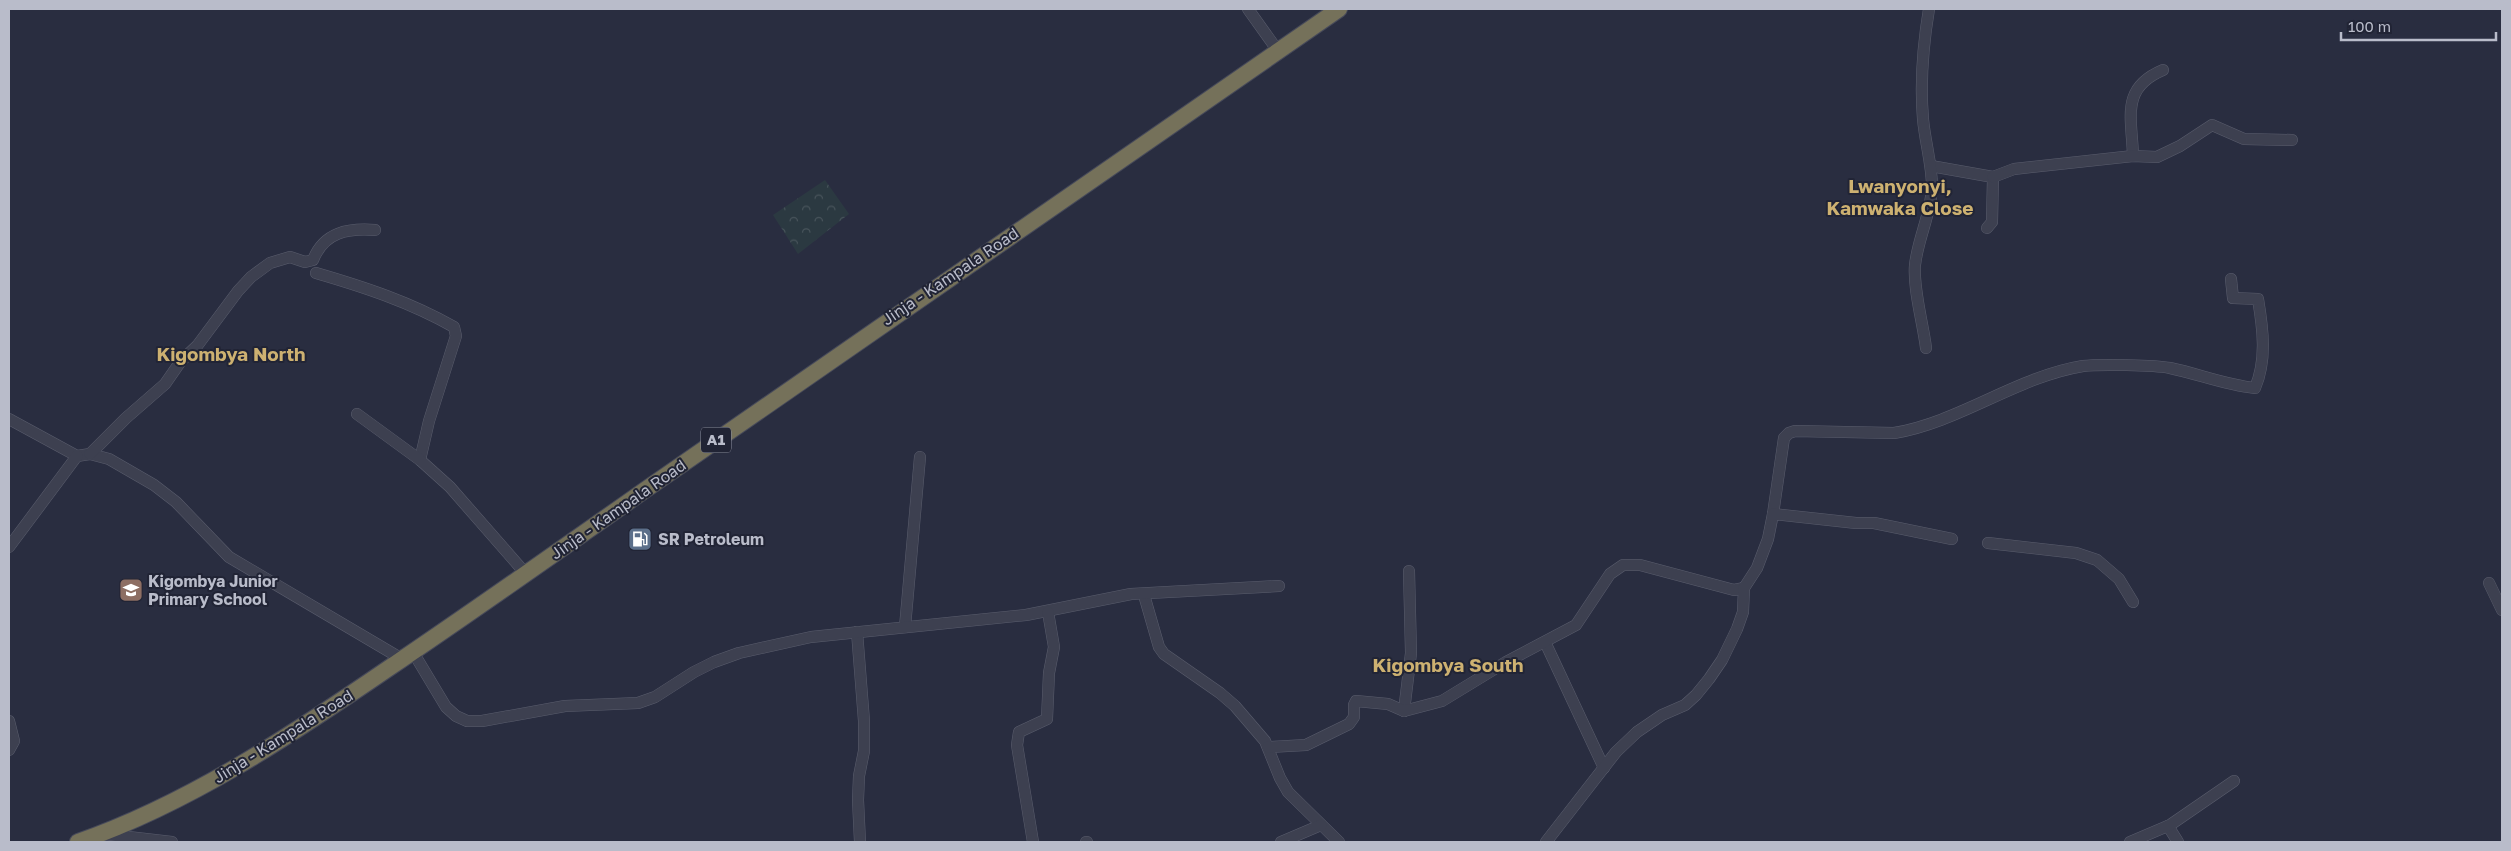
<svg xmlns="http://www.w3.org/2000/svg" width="2511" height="851" font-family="'Golos Text',sans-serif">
	<defs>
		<pattern id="park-crowns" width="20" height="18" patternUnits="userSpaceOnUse" patternTransform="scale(1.25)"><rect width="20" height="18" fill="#2b3941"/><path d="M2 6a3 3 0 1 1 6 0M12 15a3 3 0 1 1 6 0" fill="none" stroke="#48545b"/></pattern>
	</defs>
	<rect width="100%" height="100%" fill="#292d40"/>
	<path fill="url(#park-crowns)" d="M825,180L849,214L798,254L773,215Z"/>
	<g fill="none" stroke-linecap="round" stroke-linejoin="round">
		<g stroke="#5a5d6d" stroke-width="12">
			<g id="minor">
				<path d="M1248,9L1278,51"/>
				<path d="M2133,156C2132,118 2120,88 2163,70"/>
				<path d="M1931,166L1993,177L1992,222L1987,228"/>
				<path d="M1993,177L2014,169L2133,156L2157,157L2180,146L2212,125L2244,139L2292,140"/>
				<path d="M316,273C364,287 410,302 454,327L456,336L429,421L420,460"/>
				<path d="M1926,348C1923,323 1913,289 1915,265C1918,238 1931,214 1932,187C1932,164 1925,142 1923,119C1920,83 1923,45 1929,9"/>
				<path d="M357,414L420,460L450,487L526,574"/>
				<path d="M9,419L77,456L90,454L109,459L154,485L176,502L229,557L402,659"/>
				<path d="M90,454L126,418L165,384L181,361L197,346L238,291L251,277L270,263L290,257L305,262L313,260C324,232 348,228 375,230"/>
				<path d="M1773,514L1784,438L1789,433L1795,431L1894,433C1960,422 2016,377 2083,366C2098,364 2155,365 2170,368C2199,374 2225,385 2255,388C2267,360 2263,329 2258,299L2233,298L2231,279"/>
				<path d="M1988,543L2076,553L2097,560L2119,579L2133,602"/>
				<path d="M9,547L77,456"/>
				<path d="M2489,583L2502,610"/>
				<path d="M1144,595L1159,647L1164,654L1220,693L1235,706L1265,741L1280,778L1288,792L1339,842"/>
				<path d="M905,627L920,457"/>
				<path d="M857,632L864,721V751L859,776L858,800L860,842"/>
				<path d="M1545,642L1604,768"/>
				<path d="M413,652L446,707L456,716L467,721H482L565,706L638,703L655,697L694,672L714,662L739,653L811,637L1026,615L1131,594L1279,586"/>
				<path d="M1404,711L1411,653L1409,571"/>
				<path d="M9,721L14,741L9,750"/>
				<path d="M1268,747L1306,745L1349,724L1354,717V705L1356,701L1388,704L1404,711L1442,701L1506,662L1576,625L1610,574L1623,565H1640L1734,590L1744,588"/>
				<path d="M2168,826L2178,842"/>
				<path d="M103,834L172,842"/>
				<path d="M1033,842L1017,745L1019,732L1047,719L1049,673L1054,647L1048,612"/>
				<path d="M1086,842H1087"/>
				<path d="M1281,842L1321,825"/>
				<path d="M1546,842L1616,752L1637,732L1662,715L1685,705L1696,695L1709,679L1722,660L1737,629L1743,612L1744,588L1757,568L1768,539L1773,514L1856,523H1874L1952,539"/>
				<path d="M2130,842L2170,825L2234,781"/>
			</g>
		</g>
		<g stroke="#474a5a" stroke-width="18">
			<path id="highway" d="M78,842C190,803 291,735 389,668C475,610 560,550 645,490C875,328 1108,170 1339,9"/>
		</g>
		<use href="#minor" stroke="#3d4050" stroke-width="11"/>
		<use href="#highway" stroke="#75715a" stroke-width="16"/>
	</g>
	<defs>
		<g id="fuel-square" transform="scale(1.25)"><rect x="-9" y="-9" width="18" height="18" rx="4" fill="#5c6f8a" stroke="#212435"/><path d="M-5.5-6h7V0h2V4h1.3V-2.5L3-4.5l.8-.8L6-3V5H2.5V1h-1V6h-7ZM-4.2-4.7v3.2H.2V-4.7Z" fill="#fff"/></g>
		<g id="school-square" transform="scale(1.25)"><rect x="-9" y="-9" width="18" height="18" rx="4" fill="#8d6e63" stroke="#212435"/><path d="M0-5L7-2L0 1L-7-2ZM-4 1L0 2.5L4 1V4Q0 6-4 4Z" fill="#fff"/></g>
	</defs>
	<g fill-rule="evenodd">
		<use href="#fuel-square" x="640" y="539"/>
		<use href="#school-square" x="131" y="590"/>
	</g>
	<g text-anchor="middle" stroke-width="4" stroke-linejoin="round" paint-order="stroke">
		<rect fill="#212435" stroke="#8b8e9d" stroke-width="1" x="701" y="427.5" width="30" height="25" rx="4"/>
		<g font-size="15" font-weight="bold" fill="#b9bcca">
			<text x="716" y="445">A1</text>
		</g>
		<g font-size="16" fill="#b9bcca" stroke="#212435">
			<text transform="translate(950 276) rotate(-34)" y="6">Jinja - Kampala Road</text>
			<text transform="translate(618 509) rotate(-35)" y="6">Jinja - Kampala Road</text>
			<text transform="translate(283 736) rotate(-32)" y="6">Jinja - Kampala Road</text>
		</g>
		<g font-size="16" font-weight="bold" fill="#b9bcca" stroke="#212435" text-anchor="start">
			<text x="658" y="545">SR Petroleum</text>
			<text x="148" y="587">Kigombya Junior<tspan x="148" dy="18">Primary School</tspan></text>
		</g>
		<g font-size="19" font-weight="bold" fill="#cdb171" stroke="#212435">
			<text x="1900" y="193">Lwanyonyi,<tspan x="1900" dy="22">Kamwaka Close</tspan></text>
			<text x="231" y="361">Kigombya North</text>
			<text x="1448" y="672">Kigombya South</text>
		</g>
	</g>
	<rect width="2511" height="851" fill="none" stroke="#b9bcca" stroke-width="20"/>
	<path d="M2341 32v8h155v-8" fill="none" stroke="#b9bcca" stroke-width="2.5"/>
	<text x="2348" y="32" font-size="15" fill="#b9bcca" stroke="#212435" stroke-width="4" paint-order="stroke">100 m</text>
</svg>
